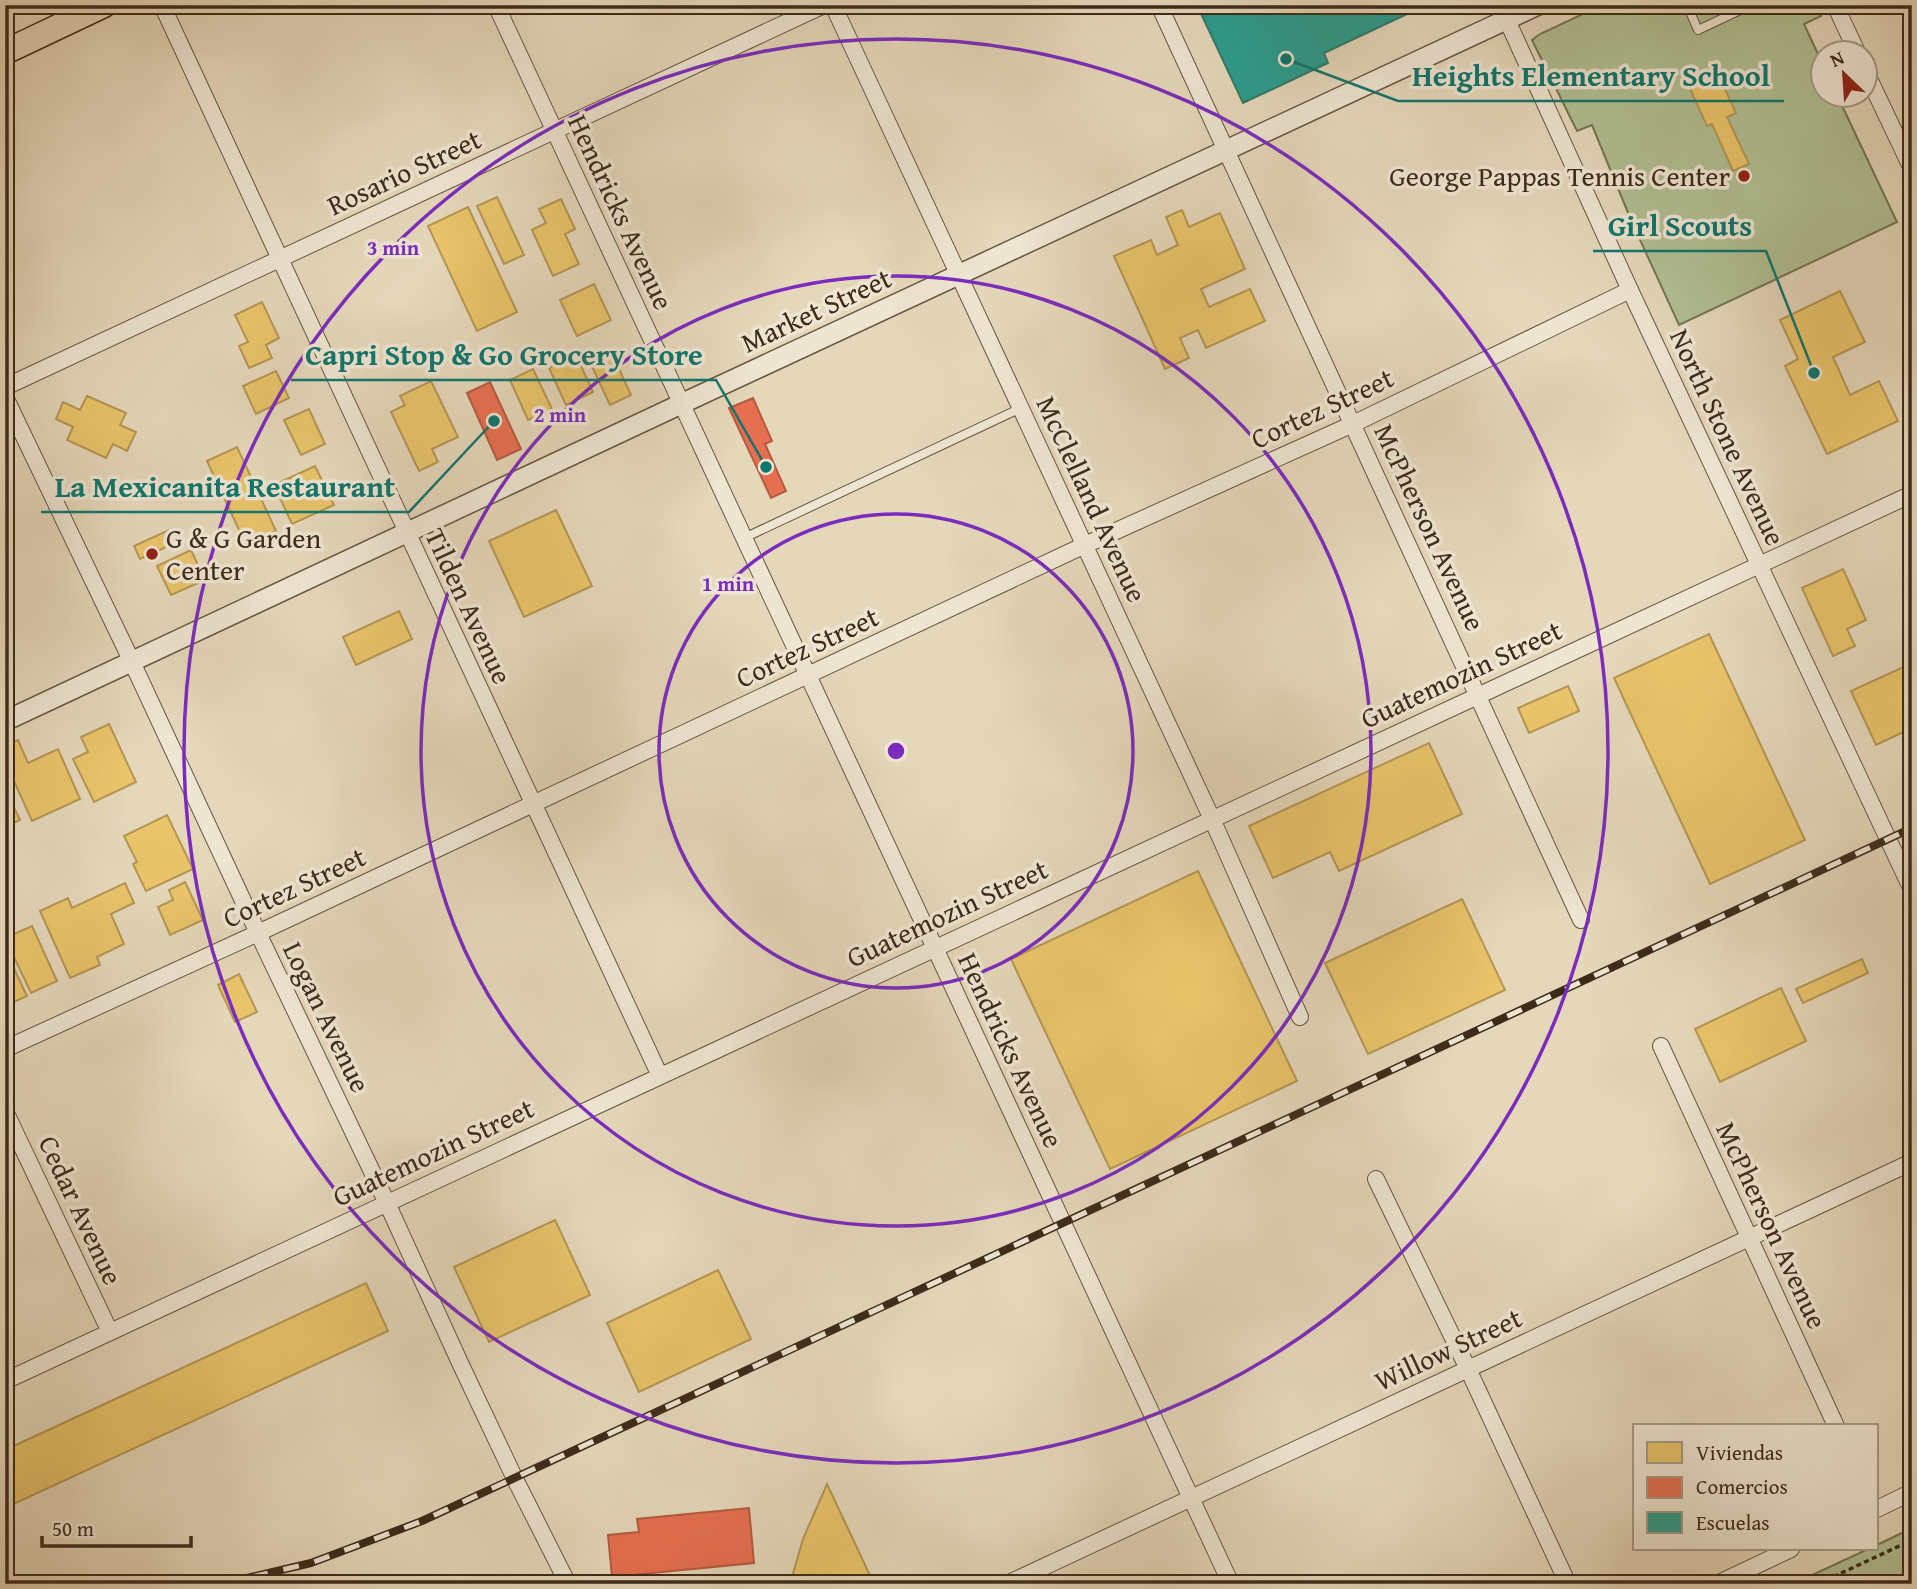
<svg xmlns="http://www.w3.org/2000/svg" width="1917" height="1589" font-family="'Gentium Book Plus',serif">
	<rect width="100%" height="100%" fill="#e5d7ba"/>
	<filter id="stains"><feTurbulence type="fractalNoise" baseFrequency=".00286" numOctaves="4"/><feColorMatrix values="0 0 0 0 .2 0 0 0 0 .09 0 0 0 0 .02 0 0 0 .5 -.17"/></filter>
	<radialGradient id="worn" r=".72"><stop offset=".6" stop-color="#630" stop-opacity="0"/><stop offset="1" stop-color="#630" stop-opacity=".3"/></radialGradient>
	<g fill="#b0bf93" stroke="#767556" stroke-width="2">
		<path d="M1602,5H1816L1821,16L1804,24L1822,63V94L1837,95L1897,222L1679,325L1631,220L1592,125L1577,131L1532,40L1540,34Z"/>
		<path d="M1912,1528V1584H1793L1868,1549H1877V1545Z"/>
	</g>
	<g fill="#e9c46a" stroke="#b59652" stroke-width="2">
		<path d="M1715,67L1736,113L1727,117L1749,164L1733,171L1712,124L1707,126L1686,80Z"/>
		<path d="M497,197L524,255L504,264L477,206Z"/>
		<path d="M561,199L575,229L565,234L579,264L553,276L532,230L546,223L539,209Z"/>
		<path d="M468,207L517,312L477,331L428,226Z"/>
		<path d="M1182,210L1189,227L1220,213L1245,269L1201,289L1209,307L1250,289L1265,321L1206,348L1198,330L1180,338L1189,358L1165,369L1114,256L1151,240L1157,255L1178,245L1166,217Z"/>
		<path d="M594,284L611,320L577,336L560,300Z"/>
		<path d="M1840,291L1865,342L1833,357L1850,395L1879,381L1898,421L1827,454L1785,366L1798,359L1780,320Z"/>
		<path d="M262,302L279,338L266,345L272,358L249,368L239,346L248,342L235,315Z"/>
		<path d="M610,349L631,395L610,405L588,358Z"/>
		<path d="M576,355L593,392L566,405L549,368Z"/>
		<path d="M533,369L552,409L528,420L510,380Z"/>
		<path d="M276,371L289,398L256,414L243,386Z"/>
		<path d="M431,381L458,437L432,449L438,462L419,471L391,412L405,405L400,396Z"/>
		<path d="M87,396L126,413L120,425L136,432L127,451L113,444L106,458L67,440L73,427L56,419L63,402L80,410Z"/>
		<path d="M309,409L325,444L301,455L284,420Z"/>
		<path d="M237,447L276,531L246,545L207,461Z"/>
		<path d="M315,466L334,505L292,524L274,485Z"/>
		<path d="M556,510L592,586L524,617L489,541Z"/>
		<path d="M169,530L175,543L140,559L134,546Z"/>
		<path d="M191,550L205,580L171,595L157,566Z"/>
		<path d="M1843,569L1866,620L1847,629L1855,646L1833,656L1802,588Z"/>
		<path d="M399,611L412,639L356,665L343,637Z"/>
		<path d="M1709,634L1805,840L1710,884L1614,678Z"/>
		<path d="M1912,663V728L1876,745L1851,691Z"/>
		<path d="M1568,686L1579,711L1529,733L1518,708Z"/>
		<path d="M109,724L136,782L94,802L73,759L88,752L81,737Z"/>
		<path d="M18,740L28,763L58,749L80,799L32,821L5,761V746Z"/>
		<path d="M1429,743L1462,814L1339,871L1330,852L1273,878L1249,826Z"/>
		<path d="M5,788L20,820L5,827Z"/>
		<path d="M167,815L193,869L146,891L133,864L137,862L124,836Z"/>
		<path d="M1198,871L1297,1081L1110,1169L1011,959Z"/>
		<path d="M185,882L203,920L170,935L158,907L173,900L169,890Z"/>
		<path d="M125,883L134,903L111,914L124,944L97,957L100,965L70,978L40,911L68,898L72,908Z"/>
		<path d="M1462,899L1505,990L1368,1054L1325,963Z"/>
		<path d="M32,926L57,981L31,993L5,938Z"/>
		<path d="M5,949L27,996L5,1006Z"/>
		<path d="M1862,959L1868,973L1803,1003L1796,989Z"/>
		<path d="M239,974L257,1012L235,1022L218,985Z"/>
		<path d="M1781,988L1806,1041L1720,1082L1695,1029Z"/>
		<path d="M555,1220L590,1295L489,1342L454,1267Z"/>
		<path d="M718,1270L751,1339L639,1392L607,1323Z"/>
		<path d="M366,1283L388,1331L5,1508V1450Z"/>
		<path d="M827,1484L874,1584H790L803,1539Z"/>
	</g>
	<g fill="#e76f51" stroke="#b45b40" stroke-width="2">
		<path d="M490,382L521,449L497,460L467,393Z"/>
		<path d="M753,398L772,441L765,444L786,491L771,498L729,408Z"/>
		<path d="M749,1508L754,1563L612,1577L608,1535L639,1532L637,1519Z"/>
	</g>
	<path fill="#2a9d8f" stroke="#307b6c" stroke-width="2" d="M1197,5H1426L1324,53L1328,63L1243,103Z"/>
	<g fill="none" stroke-linecap="round" stroke-linejoin="round">
		<g stroke="#675642" stroke-width="10">
			<g id="service">
				<path d="M1500,5L1507,20"/>
				<path d="M1687,5L1698,30L1751,5"/>
				<path d="M744,538L1021,408"/>
			</g>
		</g>
		<g stroke="#675642" stroke-width="18">
			<g id="minor">
				<path d="M162,5L660,1076"/>
				<path d="M496,5L1231,1584"/>
				<path d="M833,5L1212,819L1300,1017"/>
				<path d="M1159,5L1581,920"/>
				<path d="M1835,5L1857,52"/>
				<path d="M1507,20L1630,290L1912,890"/>
				<path d="M1864,68L1912,169"/>
				<path d="M5,387L824,5"/>
				<path d="M5,397L132,662L258,933L387,1203L461,1365L515,1479L568,1584"/>
				<path d="M1661,1046L1836,1426"/>
				<path d="M5,1049L258,933L1085,545L1353,424L1630,290"/>
				<path d="M5,1111L110,1332"/>
				<path d="M1376,1179L1468,1369L1568,1584"/>
				<path d="M5,1381L1912,494"/>
				<path d="M1877,1509L1912,1492"/>
				<path d="M1007,1584L1912,1162"/>
				<path d="M1717,1584L1791,1549"/>
			</g>
		</g>
		<g stroke="#675642" stroke-width="22">
			<path id="tertiary" d="M5,721L681,404L1538,5"/>
		</g>
		<g stroke="#3d2b1a" stroke-width="27">
			<path id="primary" d="M5,52L104,5"/>
		</g>
		<path stroke="#3d2b1a" stroke-width="3.5" stroke-dasharray="5 3.5" stroke-linecap="butt" d="M1818,1584L1912,1540"/>
		<use href="#service" stroke="#eee5d2" stroke-width="8"/>
		<use href="#minor" stroke="#eee5d2" stroke-width="16"/>
		<use href="#tertiary" stroke="#eee5d2" stroke-width="19"/>
		<use href="#primary" stroke="#e5d7ba" stroke-width="24"/>
		<g stroke="#3d2b1a" stroke-width="8">
			<path id="rail" d="M221,1584L311,1563L422,1521L1912,828"/>
		</g>
		<use href="#rail" stroke="#eee5d2" stroke-width="5" stroke-dasharray="16" stroke-linecap="butt"/>
	</g>
	<g fill="none" stroke="#7b2cbf" stroke-width="3.5">
		<circle cx="896" cy="751" r="237"/>
		<circle cx="896" cy="751" r="475"/>
		<circle cx="896" cy="751" r="712"/>
	</g>
	<g fill="#8f2418" stroke="#eee5d2" stroke-width="2.5">
		<circle cx="1744" cy="176" r="7"/>
		<circle cx="152" cy="554" r="7"/>
	</g>
	<g text-anchor="middle" stroke-width="7" stroke-linejoin="round" paint-order="stroke">
		<g font-size="28" fill="#3d2b1a" stroke="#eee5d2">
			<text transform="translate(404 172) rotate(-25)" y="10">Rosario Street</text>
			<text transform="translate(621 212) rotate(65)" y="10">Hendricks Avenue</text>
			<text transform="translate(816 310) rotate(-25)" y="10">Market Street</text>
			<text transform="translate(1322 408) rotate(-25)" y="10">Cortez Street</text>
			<text transform="translate(1728 437) rotate(65)" y="10">North Stone Avenue</text>
			<text transform="translate(1092 499) rotate(65)" y="10">McClelland Avenue</text>
			<text transform="translate(1430 527) rotate(65)" y="10">McPherson Avenue</text>
			<text transform="translate(469 606) rotate(65)" y="10">Tilden Avenue</text>
			<text transform="translate(807 647) rotate(-25)" y="10">Cortez Street</text>
			<text transform="translate(1461 674) rotate(-25)" y="10">Guatemozin Street</text>
			<text transform="translate(294 887) rotate(-25)" y="10">Cortez Street</text>
			<text transform="translate(947 913) rotate(-25)" y="10">Guatemozin Street</text>
			<text transform="translate(327 1017) rotate(64)" y="10">Logan Avenue</text>
			<text transform="translate(1011 1050) rotate(65)" y="10">Hendricks Avenue</text>
			<text transform="translate(433 1152) rotate(-25)" y="10">Guatemozin Street</text>
			<text transform="translate(81 1210) rotate(65)" y="10">Cedar Avenue</text>
			<text transform="translate(1772 1225) rotate(65)" y="10">McPherson Avenue</text>
			<text transform="translate(1448 1349) rotate(-25)" y="10">Willow Street</text>
		</g>
		<g font-size="28" fill="#3d2b1a" stroke="#eee5d2" text-anchor="end">
			<text x="1730" y="186">George Pappas Tennis Center</text>
			<text x="166" y="548" text-anchor="start">G &amp; G Garden<tspan x="166" dy="32">Center</tspan></text>
		</g>
	</g>
	<circle cx="896" cy="751" r="10" fill="#7b2cbf" stroke="#eee5d2" stroke-width="3.5"/>
	<g font-size="21" text-anchor="middle" font-weight="bold" fill="#7b2cbf" stroke="#eee5d2" stroke-width="7" stroke-linejoin="round" paint-order="stroke">
		<text x="393" y="255">3 min</text>
		<text x="560" y="422">2 min</text>
		<text x="728" y="591">1 min</text>
	</g>
	<path fill="none" stroke="#0f766e" stroke-width="2.5" d="M1286 59L1398 101H1784M1814 373L1766 251H1593M766 467L716 380H291M494 421L409 512H41"/>
	<g fill="#0f766e" stroke="#eee5d2" stroke-width="2.5">
		<circle cx="1286" cy="59" r="7"/>
		<circle cx="1814" cy="373" r="7"/>
		<circle cx="766" cy="467" r="7"/>
		<circle cx="494" cy="421" r="7"/>
	</g>
	<g font-size="30" text-anchor="middle" font-weight="bold" fill="#0f766e" stroke="#eee5d2" stroke-width="7" stroke-linejoin="round" paint-order="stroke">
		<text x="1591" y="86">Heights Elementary School</text>
		<text x="1680" y="236">Girl Scouts</text>
		<text x="504" y="365">Capri Stop &amp; Go Grocery Store</text>
		<text x="225" y="497">La Mexicanita Restaurant</text>
	</g>
	<rect width="1917" height="1589" fill="none" stroke="#e5d7ba" stroke-width="28"/>
	<rect x="7" y="7" width="1903" height="1575" fill="none" stroke="#3d2b1a" stroke-width="3.5"/>
	<rect x="14" y="14" width="1889" height="1561" fill="none" stroke="#3d2b1a" stroke-width="2"/>
	<rect x="1633" y="1424" width="245" height="126" fill="#eee5d2" stroke="#a79b88" stroke-width="2"/>
	<rect x="1647" y="1442" width="35" height="21" fill="#e9c46a" stroke="#a79b88" stroke-width="2"/>
	<text x="1696" y="1460" font-size="21" fill="#3d2b1a">Viviendas</text>
	<rect x="1647" y="1477" width="35" height="21" fill="#e76f51" stroke="#a79b88" stroke-width="2"/>
	<text x="1696" y="1494" font-size="21" fill="#3d2b1a">Comercios</text>
	<rect x="1647" y="1512" width="35" height="21" fill="#2a9d8f" stroke="#a79b88" stroke-width="2"/>
	<text x="1696" y="1530" font-size="21" fill="#3d2b1a">Escuelas</text>
	<g transform="translate(1844 74) rotate(335)"><circle r="33" fill="#eee5d2" stroke="#a79b88" stroke-width="2"/>
	<path d="M0-5L12 26L0 18L-12 26Z" fill="#8f2418"/>
	<text y="-10" font-size="19" font-weight="bold" text-anchor="middle" fill="#3d2b1a">N</text>
	</g>
	<path d="M42 1536v10h149v-10" fill="none" stroke="#3d2b1a" stroke-width="3.5"/>
	<text x="52" y="1536" font-size="21" fill="#3d2b1a" stroke="#eee5d2" stroke-width="5" paint-order="stroke">50 m</text>
	<rect width="100%" height="100%" filter="url(#stains)"/>
	<rect width="100%" height="100%" fill="url(#worn)"/>
</svg>
